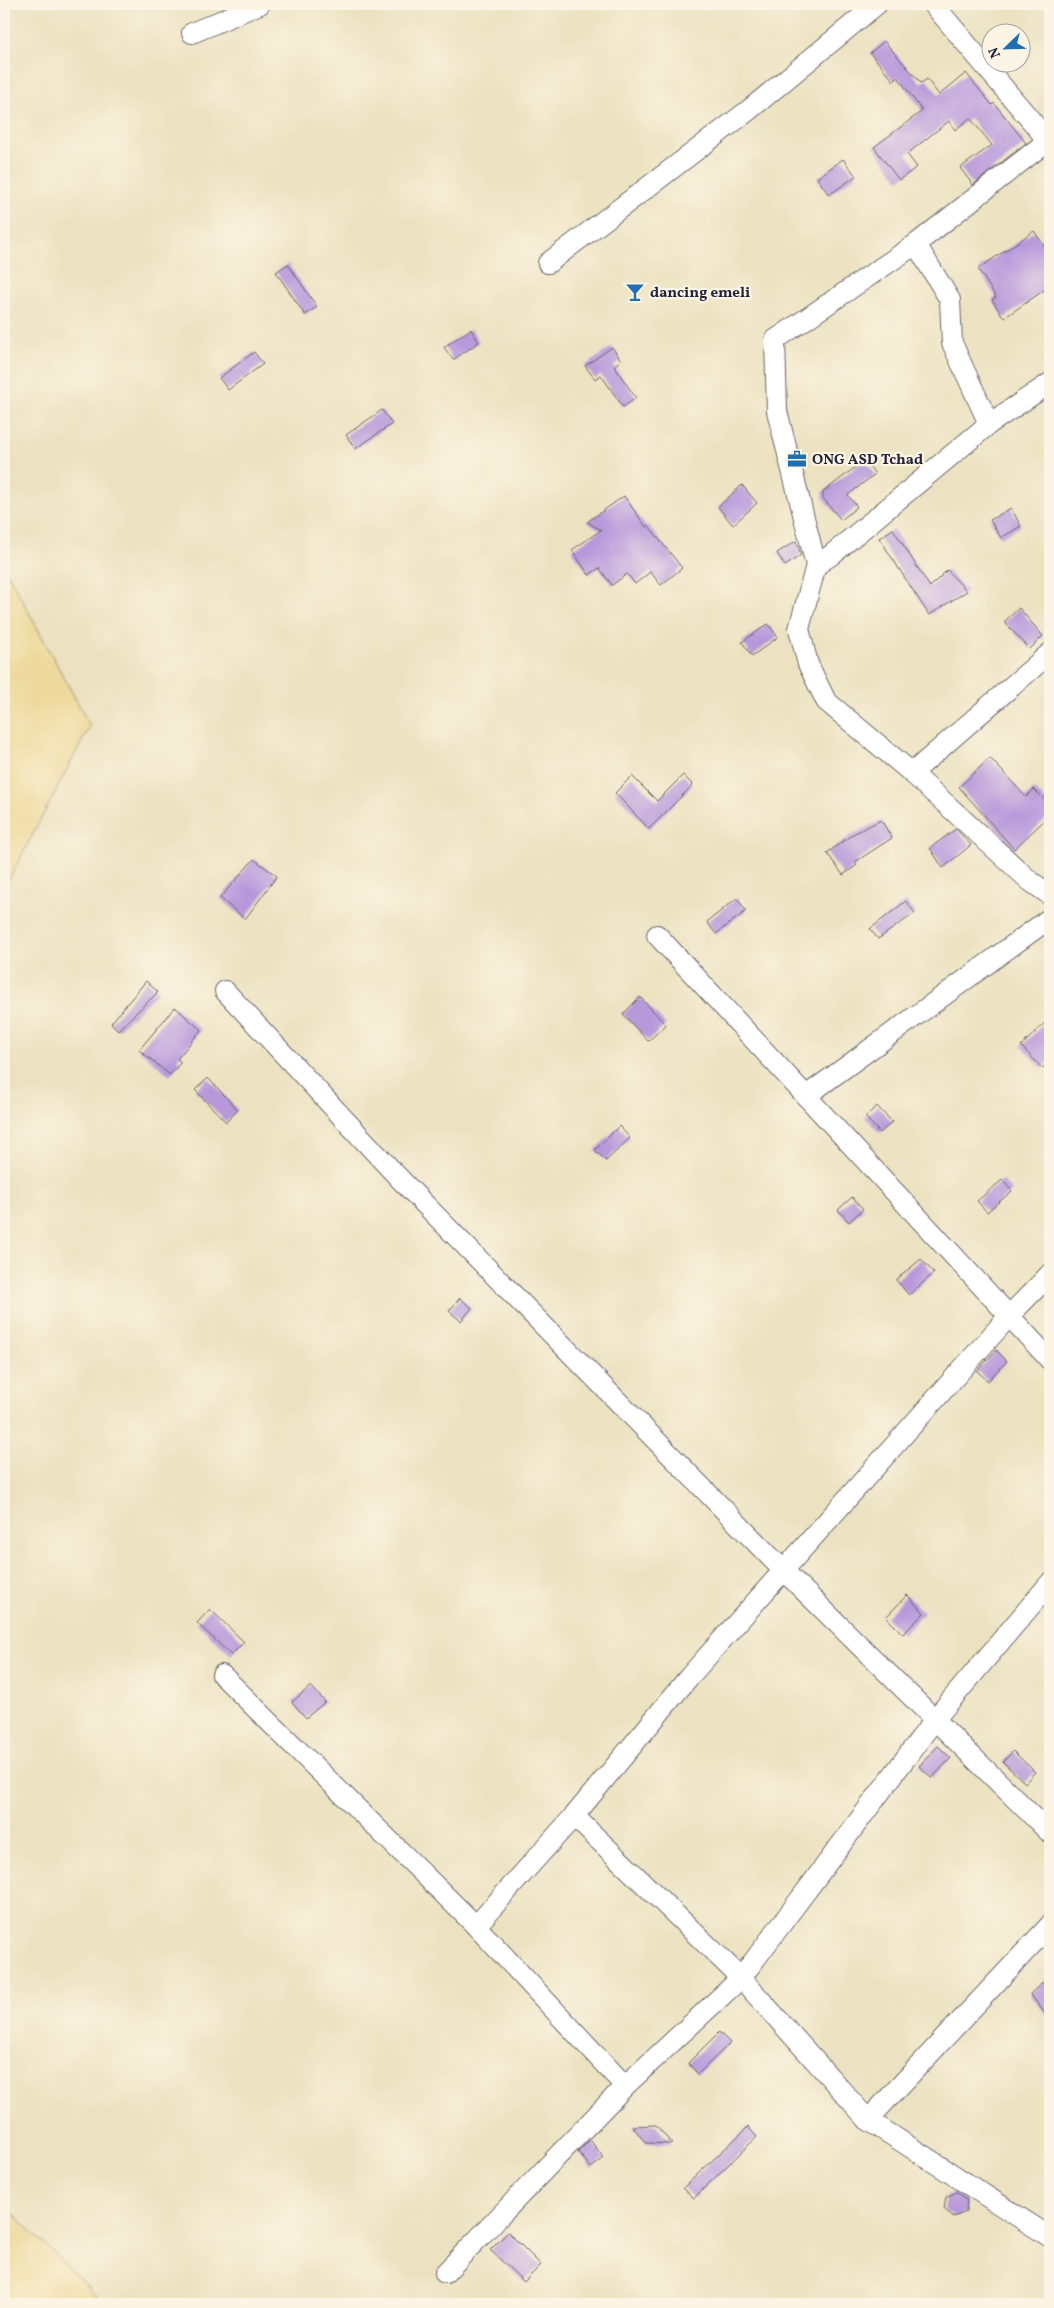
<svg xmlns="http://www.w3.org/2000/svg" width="1054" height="2308" font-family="Vollkorn,serif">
	<rect width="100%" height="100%" fill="#fcf5e5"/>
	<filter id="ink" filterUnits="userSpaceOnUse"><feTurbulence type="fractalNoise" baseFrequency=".02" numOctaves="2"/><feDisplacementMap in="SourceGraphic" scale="10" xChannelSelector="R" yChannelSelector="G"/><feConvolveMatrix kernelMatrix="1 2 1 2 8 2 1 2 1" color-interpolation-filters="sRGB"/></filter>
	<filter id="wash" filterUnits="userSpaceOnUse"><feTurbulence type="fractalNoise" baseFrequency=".0096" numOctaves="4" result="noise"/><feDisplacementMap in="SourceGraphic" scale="20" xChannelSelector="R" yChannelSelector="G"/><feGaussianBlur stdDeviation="1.12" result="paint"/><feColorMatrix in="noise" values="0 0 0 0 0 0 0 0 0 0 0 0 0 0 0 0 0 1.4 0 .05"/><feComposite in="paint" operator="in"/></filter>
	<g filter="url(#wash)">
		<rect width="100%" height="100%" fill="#ece2c1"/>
		<g fill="#eeda9e" stroke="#887e6c">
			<path d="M4,566L90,726L4,889Z"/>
			<path d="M4,2204L105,2304H4Z"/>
		</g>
		<g id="blocks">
			<g fill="#b798db">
				<path d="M884,41L921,83L927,79L939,95L966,73L992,105L994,103L1026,143L973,185L960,168L992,145L970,118L955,130L949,121L907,154L917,167L899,180L874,147L922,111L898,77L894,81L870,53Z"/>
				<path d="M843,159L856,176L829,195L817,178Z"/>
				<path d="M1034,231L1050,254V286L1004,318L992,300L996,297L978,269Z"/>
				<path d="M288,264L317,307L305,315L276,272Z"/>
				<path d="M471,329L479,342L453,360L444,347Z"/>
				<path d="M612,347L621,360L614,366L636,398L623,407L601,375L595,379L585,366Z"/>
				<path d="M254,352L263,364L228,390L219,378Z"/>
				<path d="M382,410L392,424L355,449L346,435Z"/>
				<path d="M865,460L875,474L848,495L857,507L841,520L823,498V492Z"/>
				<path d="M742,485L757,503L733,525L718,507Z"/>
				<path d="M624,496L646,527L648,525L682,568L661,585L650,572L635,584L627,574L612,585L599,568L589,575L572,550L601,530L587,522Z"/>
				<path d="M1011,508L1021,526L1001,538L990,520Z"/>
				<path d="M893,529L930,587L947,570L967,591L929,615L879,538Z"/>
				<path d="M796,541L801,555L785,566L777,553Z"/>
				<path d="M1019,608L1043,636L1030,649L1004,622Z"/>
				<path d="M768,624L778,637L752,656L742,642Z"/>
				<path d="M990,758L1026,797L1034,789L1050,805V815L1014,849L959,787Z"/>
				<path d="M683,775L693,785L649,829L615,793L632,776L657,801Z"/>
				<path d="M881,820L892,838L855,862L857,865L843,875L827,853L853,834Z"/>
				<path d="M956,829L971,845L943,868L930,848Z"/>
				<path d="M254,859L277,876L245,919L220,898Z"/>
				<path d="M737,898L746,911L716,934L707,922Z"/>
				<path d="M906,901L915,913L878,939L870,929Z"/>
				<path d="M146,981L158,992L118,1030L111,1023Z"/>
				<path d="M640,997L666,1025L648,1041L623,1014Z"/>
				<path d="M175,1007L201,1030L177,1059L181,1062L170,1075L139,1050Z"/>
				<path d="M1050,1018V1061L1042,1068L1021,1046Z"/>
				<path d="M208,1078L238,1110L226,1122L195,1090Z"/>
				<path d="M877,1106L892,1122L880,1133L865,1117Z"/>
				<path d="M619,1126L630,1138L606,1161L595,1150Z"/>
				<path d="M1002,1180L1012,1191L987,1212L977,1201Z"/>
				<path d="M852,1197L863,1209L849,1222L838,1210Z"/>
				<path d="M921,1259L934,1273L909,1295L896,1280Z"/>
				<path d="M460,1298L472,1308L461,1321L449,1311Z"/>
				<path d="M996,1350L1007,1361L988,1381L977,1371Z"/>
				<path d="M907,1595L924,1613L903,1634L886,1617Z"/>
				<path d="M210,1609L244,1642L231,1655L197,1623Z"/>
				<path d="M311,1686L325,1702L306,1718L292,1702Z"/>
				<path d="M938,1746L951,1758L932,1778L919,1766Z"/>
				<path d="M1013,1751L1035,1772L1025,1783L1003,1762Z"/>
				<path d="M1050,1976V2020L1030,1994Z"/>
				<path d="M719,2032L730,2043L698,2074L688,2063Z"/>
				<path d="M656,2125L672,2144L646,2143L632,2126Z"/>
				<path d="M748,2127L757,2137L694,2198L683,2188Z"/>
				<path d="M590,2140L604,2158L591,2168L578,2152Z"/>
				<path d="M957,2192L967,2200L966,2212L954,2217L944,2209L946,2197Z"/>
				<path d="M508,2232L541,2265L524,2282L490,2250Z"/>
			</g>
		</g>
	</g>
	<g filter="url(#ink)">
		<use href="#blocks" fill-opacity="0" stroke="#69656a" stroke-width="1"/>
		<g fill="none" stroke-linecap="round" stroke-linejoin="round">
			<g stroke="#69656a" stroke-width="22">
				<g id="street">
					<path d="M933,4L1050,143"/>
					<path d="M192,33L260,4"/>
					<path d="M1050,139L916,244L775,340L777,411L816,565L799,629L808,664L826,701L912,773L1030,881L1050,895"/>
					<path d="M916,244L950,300L952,343L989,424"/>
					<path d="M548,263L749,110L877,4"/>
					<path d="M816,565L830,556L989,424L1050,383"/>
					<path d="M912,773L1050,653"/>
					<path d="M657,935L1050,1360"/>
					<path d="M225,991L397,1176L784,1571L1050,1833"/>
					<path d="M806,1096L1050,918"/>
					<path d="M222,1675L476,1926L625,2086"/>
					<path d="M574,1816L741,1978L868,2120L1050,2237"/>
					<path d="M476,1926L574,1816L689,1677L1010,1315L1050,1274"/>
					<path d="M868,2120L1050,1925"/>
					<path d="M445,2273L625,2086L741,1978L935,1719L1050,1583"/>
				</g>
			</g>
			<use href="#street" stroke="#fff" stroke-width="20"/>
		</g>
	</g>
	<defs>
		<g id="bar-bare" transform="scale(1.5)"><path d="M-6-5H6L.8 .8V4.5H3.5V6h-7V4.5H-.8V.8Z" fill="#1f6fb2" stroke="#fcf5e5" stroke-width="2.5" paint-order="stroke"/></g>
		<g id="office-bare" transform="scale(1.5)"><path d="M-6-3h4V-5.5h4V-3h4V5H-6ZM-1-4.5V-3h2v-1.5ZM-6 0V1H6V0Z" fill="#1f6fb2" stroke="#fcf5e5" stroke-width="2.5" paint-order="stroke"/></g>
	</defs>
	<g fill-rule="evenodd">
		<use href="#bar-bare" x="635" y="292"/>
		<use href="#office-bare" x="797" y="459"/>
	</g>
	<g text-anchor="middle" stroke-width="4.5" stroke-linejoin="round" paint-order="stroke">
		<g font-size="15" font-weight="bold" fill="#22223b" stroke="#fcf5e5" text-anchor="start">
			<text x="650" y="297">dancing emeli</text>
			<text x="812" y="464">ONG ASD Tchad</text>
		</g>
	</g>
	<rect width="1054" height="2308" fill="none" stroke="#fcf5e5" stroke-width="20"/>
	<g transform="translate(1006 48) rotate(247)"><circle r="24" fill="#fcf5e5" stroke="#a5a1a1"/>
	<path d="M0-4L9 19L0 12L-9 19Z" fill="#1f6fb2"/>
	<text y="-8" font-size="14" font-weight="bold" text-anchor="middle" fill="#22223b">N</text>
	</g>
</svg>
